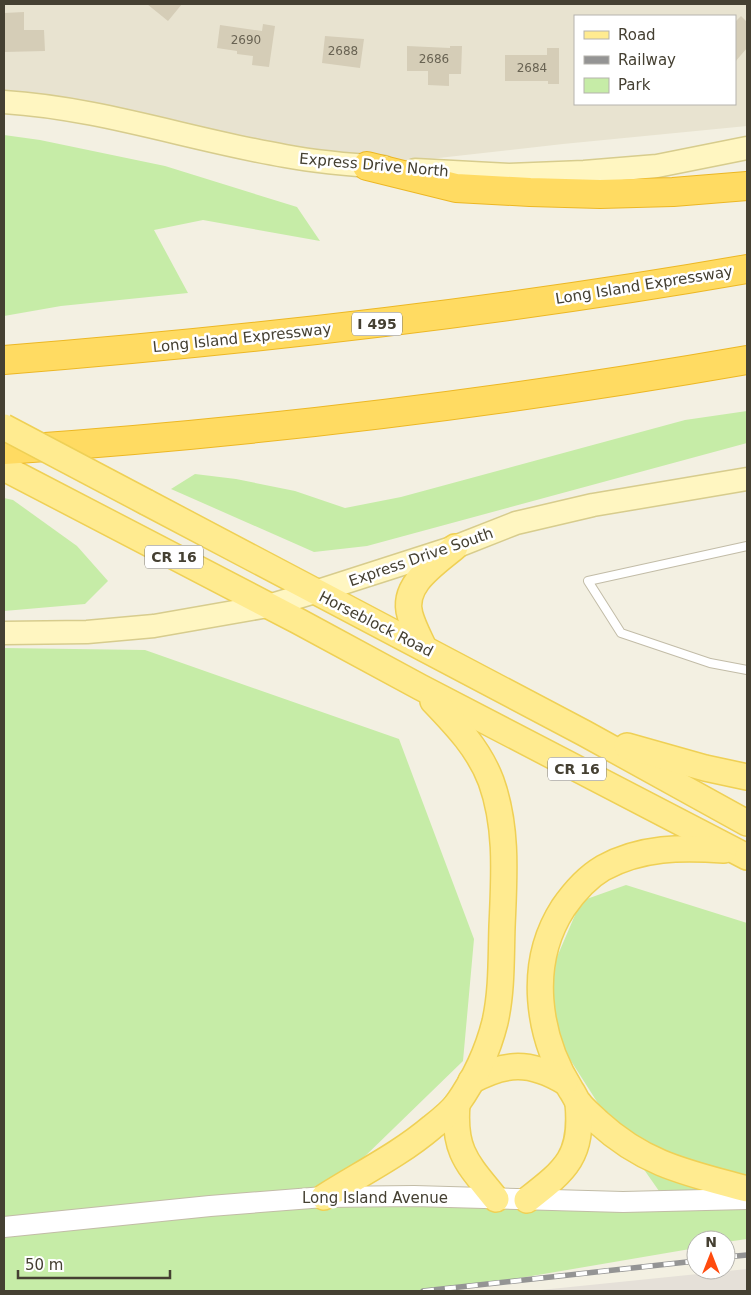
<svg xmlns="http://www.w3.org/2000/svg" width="751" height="1295" font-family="'DejaVu Sans',sans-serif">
	<rect width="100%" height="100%" fill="#f3f0e2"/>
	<path fill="#e8e3d0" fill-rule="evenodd" d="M4,4H747V126L563,144L367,166L108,105L4,102ZM575,16H735V104H575Z"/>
	<path fill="#e5e0d8" d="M747,1269V1291H531Z"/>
	<g fill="#c6eca7">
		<path d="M4,135L40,140L165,166L297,207L320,241L203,220L154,230L188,293L61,306L4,316Z"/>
		<path d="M747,411V443L367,546L314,552L171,489L195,474L236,479L295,491L345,508L401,497L685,420Z"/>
		<path d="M4,498L13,500L77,546L108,581L85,604L4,611Z"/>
		<path d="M4,648L145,650L399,739L474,939L463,1061L324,1196L666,1201L601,1108L557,1039L548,978L581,901L626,885L747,923V1239L726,1242V1240H696V1248L444,1291H4Z"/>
	</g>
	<g fill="#d5cdb7">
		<path d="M147,4H182L168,21Z"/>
		<path d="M24,12V30H44L45,51L4,52V13Z"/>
		<path d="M741,16L747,22V48L735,62V22Z"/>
		<path d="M263,24L275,26L269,67L252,65L253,56L237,54V51L217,48L220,25L262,31Z"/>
		<path d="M325,36L364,39L360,68L322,63Z"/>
		<path d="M407,46L450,48V46H462L461,74H449V86L428,85V71H407Z"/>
		<path d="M547,48H559V84H548V81H505V55H547Z"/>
	</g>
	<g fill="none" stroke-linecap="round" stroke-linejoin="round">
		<g stroke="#c2bca7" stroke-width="10">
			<path id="service" d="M747,546L588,581L621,633L710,663L747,670"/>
		</g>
		<g stroke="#c2bca7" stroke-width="22">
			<path id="tertiary" d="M4,1227L210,1206L324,1197L414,1196L623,1202L747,1199"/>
		</g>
		<g stroke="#d7cc8d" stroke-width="25">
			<g id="secondary">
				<path d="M4,102C100,108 191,140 285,156C317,162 351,165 384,167"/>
				<path d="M415,170L509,175L584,172L657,166L747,148"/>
				<path d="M4,633L87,632L154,626L268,606L315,592L455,547L516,523L593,505L747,479"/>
			</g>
		</g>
		<g stroke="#efd055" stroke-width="28">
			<g id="primary">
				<path d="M4,468L298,621L420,687L747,857"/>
				<path d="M146,502L584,733L747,823"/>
				<path d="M424,648C419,637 413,626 410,615C401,585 435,564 455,547"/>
				<path d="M627,746L705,768L747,777"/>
				<path d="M724,850C682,847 641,847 603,868C586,878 574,892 563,908C527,964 537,1036 571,1090C574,1094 576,1100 579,1103C584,1110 592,1116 598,1122C645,1165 688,1173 747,1189"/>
				<path d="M471,1081C506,1062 530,1061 565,1082"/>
				<path d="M457,1104C453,1152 468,1164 496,1199"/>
				<path d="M324,1197C360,1174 399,1155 432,1127C441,1120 450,1113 457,1104C474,1080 488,1050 495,1022C502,991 501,958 502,927C504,878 508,828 491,781C479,749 456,725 433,701"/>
				<path d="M527,1200C567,1169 583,1156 578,1103"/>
			</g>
		</g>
		<g stroke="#ecb724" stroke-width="30">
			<g id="motorway">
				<path d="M367,166L456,188L530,192L600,194L673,192L747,186"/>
				<path d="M4,360C253,340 501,312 747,269"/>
				<path d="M4,450C253,433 501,403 747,360"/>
			</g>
		</g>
		<use href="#service" stroke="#fff" stroke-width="8"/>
		<use href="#tertiary" stroke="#fff" stroke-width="20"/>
		<use href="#secondary" stroke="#fff6c1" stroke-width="22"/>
		<use href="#primary" stroke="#ffeb90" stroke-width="25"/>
		<use href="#motorway" stroke="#ffdb62" stroke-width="28"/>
		<g stroke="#949494" stroke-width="5.5">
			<g id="rail">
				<path d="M726,1257L747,1255"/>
				<path d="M423,1291L696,1261"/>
			</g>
		</g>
		<use href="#rail" stroke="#fff" stroke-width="4" stroke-dasharray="11" stroke-linecap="butt"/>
		<g stroke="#efd055" stroke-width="28" stroke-linecap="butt">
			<path id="primary-bridge" d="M4,427L146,502"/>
		</g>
		<use href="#primary-bridge" stroke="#ffeb90" stroke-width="25"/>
	</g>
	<g text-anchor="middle" stroke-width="5" stroke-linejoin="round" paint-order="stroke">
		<g font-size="12" fill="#696353">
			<text x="246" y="44">2690</text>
			<text x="343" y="55">2688</text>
			<text x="434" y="63">2686</text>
			<text x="532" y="72">2684</text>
		</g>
		<g fill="#fff" stroke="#7d7970" stroke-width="1">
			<rect x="352" y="312.5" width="50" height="23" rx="4"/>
			<rect x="145" y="545.5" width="58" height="23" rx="4"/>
			<rect x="548" y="757.5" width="58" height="23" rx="4"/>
		</g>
		<g font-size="14" font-weight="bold" fill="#454032">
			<text x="377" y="329">I 495</text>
			<text x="174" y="562">CR 16</text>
			<text x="577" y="774">CR 16</text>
		</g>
		<g font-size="15" fill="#454032" stroke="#fff">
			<text transform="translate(374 165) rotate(5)" y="5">Express Drive North</text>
			<text transform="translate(644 285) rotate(-9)" y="5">Long Island Expressway</text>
			<text transform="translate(242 338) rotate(-6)" y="5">Long Island Expressway</text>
			<text transform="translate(421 557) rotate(-19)" y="5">Express Drive South</text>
			<text transform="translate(376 624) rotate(27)" y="5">Horseblock Road</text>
			<text x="375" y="1203">Long Island Avenue</text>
		</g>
	</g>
	<rect width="751" height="1295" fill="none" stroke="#454032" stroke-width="10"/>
	<rect x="574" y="15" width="162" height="90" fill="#ffffff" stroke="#b5b3ad"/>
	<rect x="584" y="31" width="25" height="8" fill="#ffeb90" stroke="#b5b3ad"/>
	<text x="618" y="40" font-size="15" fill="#454032">Road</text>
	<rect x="584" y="56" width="25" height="8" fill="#949494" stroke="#b5b3ad"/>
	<text x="618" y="65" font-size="15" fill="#454032">Railway</text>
	<rect x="584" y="78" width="25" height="15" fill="#c6eca7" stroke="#b5b3ad"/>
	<text x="618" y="90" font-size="15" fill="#454032">Park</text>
	<g transform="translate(711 1255)"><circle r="24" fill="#ffffff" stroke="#b5b3ad"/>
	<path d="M0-4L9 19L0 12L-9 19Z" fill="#ff4b0e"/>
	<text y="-8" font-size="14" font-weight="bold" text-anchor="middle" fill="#454032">N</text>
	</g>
	<path d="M18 1270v8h152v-8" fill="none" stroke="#454032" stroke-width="2.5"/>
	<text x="25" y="1270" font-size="15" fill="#454032" stroke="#ffffff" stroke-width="4" paint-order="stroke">50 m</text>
</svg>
